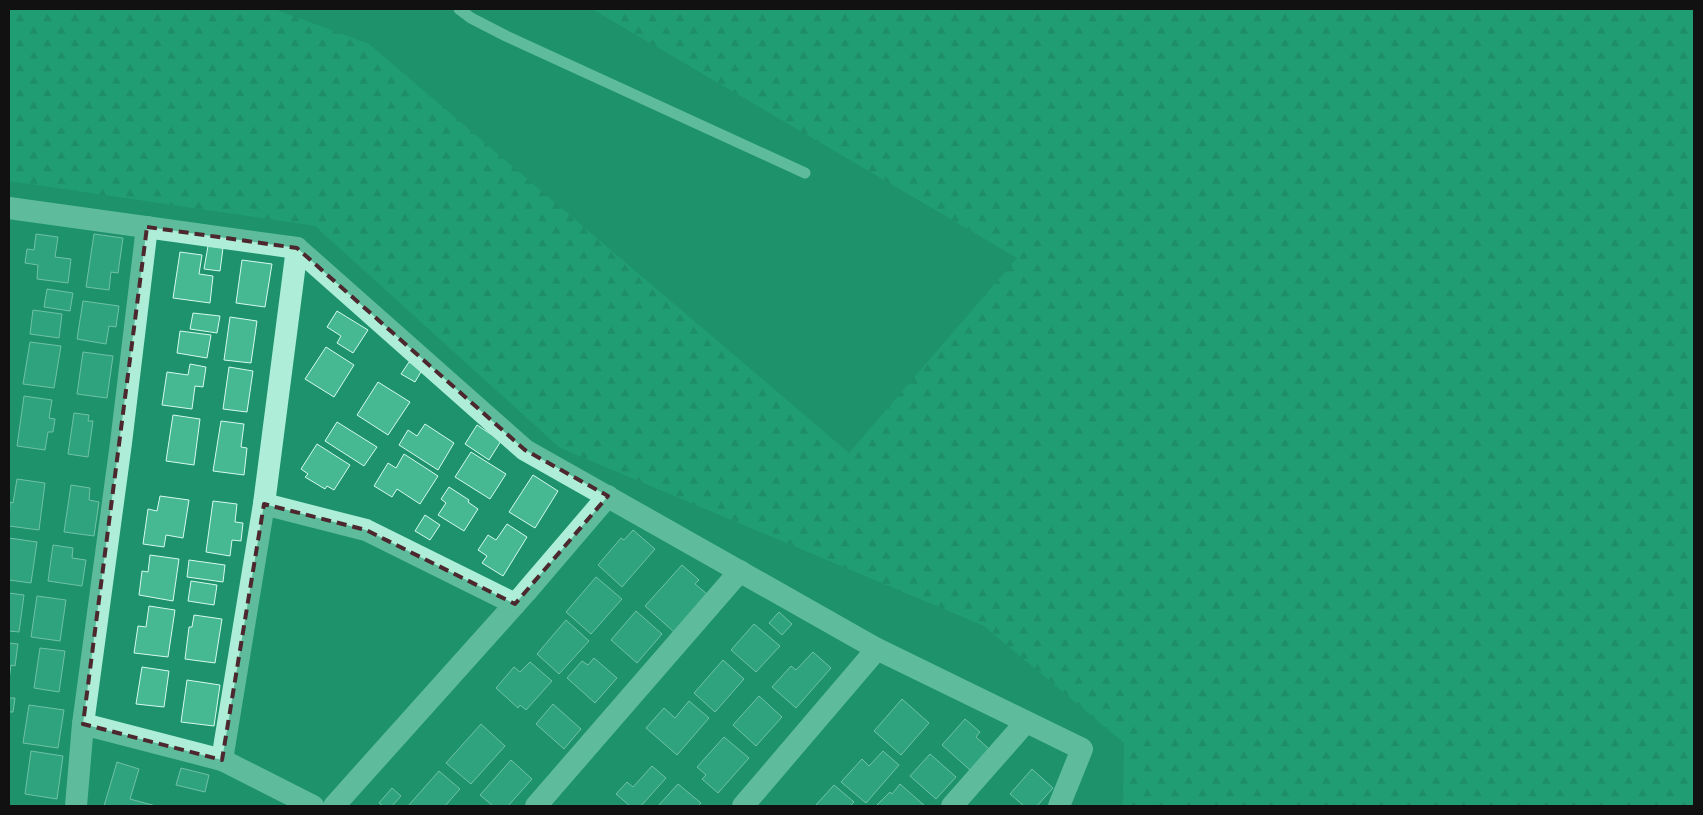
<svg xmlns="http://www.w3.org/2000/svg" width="1703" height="815" font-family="Mulish,sans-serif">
	<defs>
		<pattern id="forest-firs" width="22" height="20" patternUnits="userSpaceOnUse" patternTransform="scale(1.25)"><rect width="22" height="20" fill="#26ab7e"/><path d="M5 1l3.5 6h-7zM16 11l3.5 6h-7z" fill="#1f8a66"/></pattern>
	</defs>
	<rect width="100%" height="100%" fill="#1d926c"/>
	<path fill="url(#forest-firs)" d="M9,9H274L369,44L849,453L1017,258L592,9H1694V806H1123L1124,743L984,626L560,448L315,226L9,181Z"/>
	<g fill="#46b993" stroke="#d4faed">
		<path d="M36,234L58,237L55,257L71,259L68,283L37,279L38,265L25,263L27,249L34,250Z"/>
		<path d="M94,234L123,238L118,273L111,272L109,290L86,287Z"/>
		<path d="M208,246L223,248L220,271L204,269Z"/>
		<path d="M180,252L202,255L199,274L213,276L210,303L173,298Z"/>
		<path d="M242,260L272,264L265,307L236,303Z"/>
		<path d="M47,289L73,293L70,311L44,307Z"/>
		<path d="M83,301L119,306L116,327L109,326L106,344L77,339Z"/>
		<path d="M33,310L62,314L59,338L30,334Z"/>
		<path d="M337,311L368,330L353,353L337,343L341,336L327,327Z"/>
		<path d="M193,313L220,316L217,333L190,329Z"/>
		<path d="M230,317L257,321L251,363L224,360Z"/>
		<path d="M180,331L211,335L207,358L177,353Z"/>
		<path d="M30,342L61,346L54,388L23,384Z"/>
		<path d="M326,347L354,365L334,397L305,379Z"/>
		<path d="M83,352L113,356L107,398L77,394Z"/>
		<path d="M409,362L422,370L415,382L401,374Z"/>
		<path d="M190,364L206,367L203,387L195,386L192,409L162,405L167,372L188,375Z"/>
		<path d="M229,367L253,371L247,412L223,409Z"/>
		<path d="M378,382L410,402L388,435L357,415Z"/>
		<path d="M24,396L52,400L49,418L55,419L53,432H48L45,450L17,446Z"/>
		<path d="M74,413L89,415L88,421H93L88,457L68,454Z"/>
		<path d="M173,415L200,419L194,465L166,461Z"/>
		<path d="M221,421L244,424L241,447L247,448L244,475L213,471Z"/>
		<path d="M337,422L377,447L364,466L325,441Z"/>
		<path d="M425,424L454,443L438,470L399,445L408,430L417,436Z"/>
		<path d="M477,425L501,441L489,460L465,444Z"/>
		<path d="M317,444L350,465L334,490L327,486L325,489L305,477L308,474L301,469Z"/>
		<path d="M471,452L506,474L490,499L455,477Z"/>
		<path d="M404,454L438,476L420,504L397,489L392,497L374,486L388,463L396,468Z"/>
		<path d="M533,475L558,491L535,528L509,512Z"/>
		<path d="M17,479L45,483L39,530L9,526L10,502L13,503Z"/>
		<path d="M71,485L90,488L89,500L99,502L94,536L64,532Z"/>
		<path d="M449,487L469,500L468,502L478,509L464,531L438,515L446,503L441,499Z"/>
		<path d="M160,496L189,500L183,538L166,535L164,547L143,544L148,509L157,511Z"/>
		<path d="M213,501L237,504L235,522L243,523L241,541L232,540L230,556L206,552Z"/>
		<path d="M425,515L440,525L430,540L415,531Z"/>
		<path d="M507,524L527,537L503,576L482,563L487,556L478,550L488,535L496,540Z"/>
		<path d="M633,530L655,549L622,587L598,565L621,538L624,540Z"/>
		<path d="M9,538L37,542L31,583L9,580Z"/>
		<path d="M53,545L73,548L72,558L86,560L82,586L48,581Z"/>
		<path d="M150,555L179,559L173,601L139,595L142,571L148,572Z"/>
		<path d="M189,560L225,565L223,582L187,577Z"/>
		<path d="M682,565L699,580L695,584L707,594L674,632L645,606Z"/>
		<path d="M596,577L622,599L591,634L566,612Z"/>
		<path d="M191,581L217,585L214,605L188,601Z"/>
		<path d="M9,593L24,595L19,632L9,631Z"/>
		<path d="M37,596L66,600L60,641L31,637Z"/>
		<path d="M149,606L175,610L168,657L134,653L138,626L146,627Z"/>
		<path d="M636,611L662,634L637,663L611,640Z"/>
		<path d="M779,612L792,624L782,635L769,623Z"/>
		<path d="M194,615L222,619L215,663L185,659L189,627H192Z"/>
		<path d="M566,620L589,641L559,674L537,654Z"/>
		<path d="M754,624L780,646L756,672L731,650Z"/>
		<path d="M9,643L18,644L15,666L11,665L9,680Z"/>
		<path d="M40,648L65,651L59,692L34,688Z"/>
		<path d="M813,652L831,668L796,708L772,687L791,666L796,670Z"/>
		<path d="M594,658L617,678L595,703L567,678L582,661L588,665Z"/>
		<path d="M723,660L744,679L715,712L694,693Z"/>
		<path d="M530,662L552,681L526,710L520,705L518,708L496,688L514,667L520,672Z"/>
		<path d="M142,667L169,671L164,707L136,704Z"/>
		<path d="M187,680L220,685L214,726L181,722Z"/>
		<path d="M759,696L782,717L756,746L733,725Z"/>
		<path d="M9,698H15L13,712H9Z"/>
		<path d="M902,699L929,723L901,755L874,731Z"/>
		<path d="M689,701L709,718L677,755L646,728L664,708L675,718Z"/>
		<path d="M553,704L581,729L564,749L536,724Z"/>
		<path d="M29,705L64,710L58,748L23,743Z"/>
		<path d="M965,719L980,732L976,737L989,749L970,770L942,745Z"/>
		<path d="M481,724L505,746L471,784L446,763Z"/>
		<path d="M724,737L749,758L718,793L702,779L706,775L697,767Z"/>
		<path d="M31,751L63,756L57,799L25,794Z"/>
		<path d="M883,751L899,765L866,803L841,782L862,759L869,766Z"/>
		<path d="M930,754L956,777L936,799L910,776Z"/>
		<path d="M511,760L532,779L508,806H493L480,795Z"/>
		<path d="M117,762L139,769L130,799L156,806H104Z"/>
		<path d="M652,766L666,778L641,806H630L616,794L627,782L633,787Z"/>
		<path d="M181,768L209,775L205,792L176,785Z"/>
		<path d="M1032,769L1053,788L1037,806H1024L1010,794Z"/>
		<path d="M439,771L460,789L445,806H408Z"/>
		<path d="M678,784L701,803L698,806H658Z"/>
		<path d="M900,784L925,806H876L890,792L892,794Z"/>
		<path d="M834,785L854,802L850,806H815Z"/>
		<path d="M392,788L401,796L392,806H383L379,803Z"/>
	</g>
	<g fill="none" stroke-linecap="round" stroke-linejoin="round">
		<path stroke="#aeeed8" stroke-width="11" d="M459,9L471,18L506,36L805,173"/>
		<g stroke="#aeeed8" stroke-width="22">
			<path d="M9,208L297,248L525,450L877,649"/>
			<path d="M264,504L366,530L515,604"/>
			<path d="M83,724L121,443L147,227"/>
			<path d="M222,760L264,504L297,248"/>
			<path d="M76,806L83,724L222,760L313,806"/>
			<path d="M334,806L525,593L608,496"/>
			<path d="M536,806L740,571"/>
			<path d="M743,806L877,649L1082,749L1059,806"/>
			<path d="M952,806L1026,722"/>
		</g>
	</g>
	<path d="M0 0H1703V815H0ZM147,227L297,248L525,450L608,496L515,604L366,530L264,504L222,760L83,724Z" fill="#1d926c" fill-opacity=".55" fill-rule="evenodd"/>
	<path fill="none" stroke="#4c282e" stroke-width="4" stroke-dasharray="10 6" stroke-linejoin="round" d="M147,227L297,248L525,450L608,496L515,604L366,530L264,504L222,760L83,724Z"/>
	<rect width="1703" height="815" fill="none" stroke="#111111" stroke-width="20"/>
</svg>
